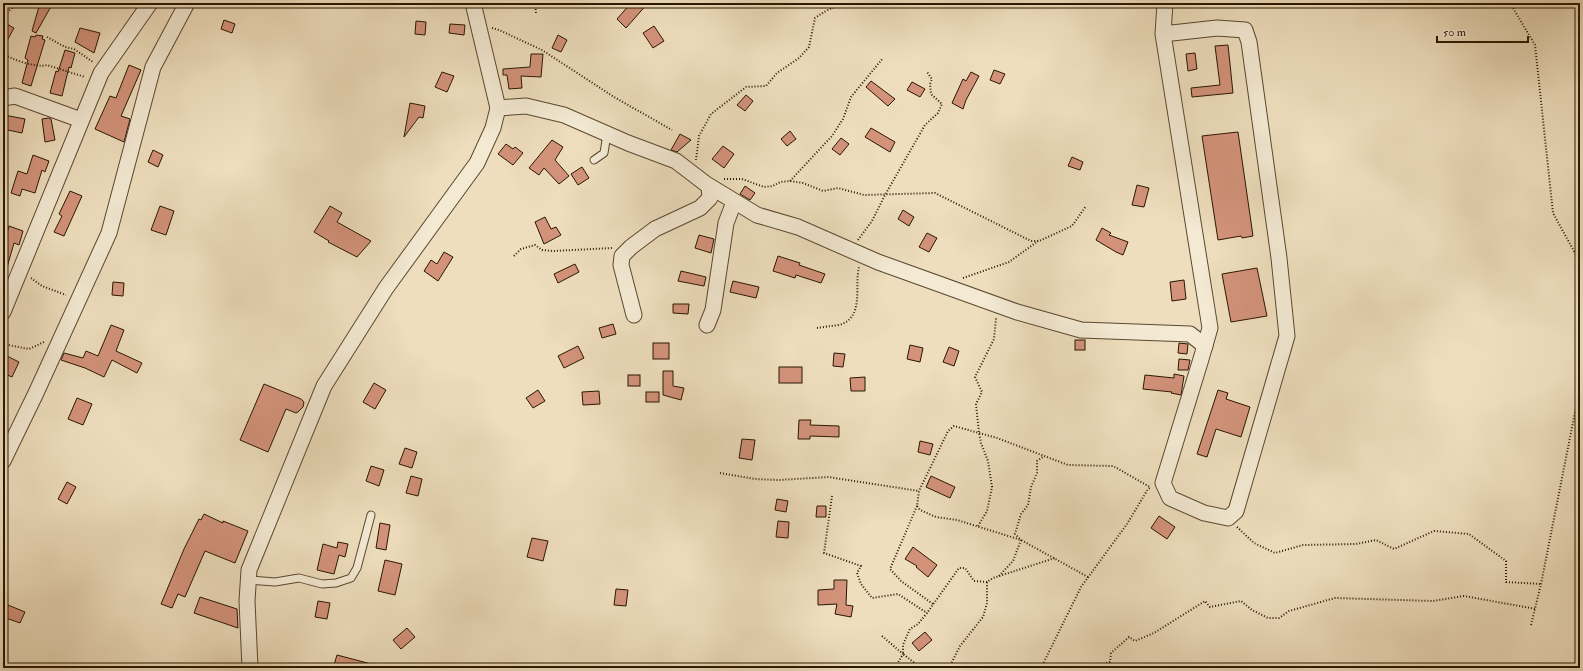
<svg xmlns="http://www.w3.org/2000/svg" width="1583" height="671" font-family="'IM FELL Double Pica',serif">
	<rect width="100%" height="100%" fill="#eedebd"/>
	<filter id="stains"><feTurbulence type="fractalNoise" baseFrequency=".005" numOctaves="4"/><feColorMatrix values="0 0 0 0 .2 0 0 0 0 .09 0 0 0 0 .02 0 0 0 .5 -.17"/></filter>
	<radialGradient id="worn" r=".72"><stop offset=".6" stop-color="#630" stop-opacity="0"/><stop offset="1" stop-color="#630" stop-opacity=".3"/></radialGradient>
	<g fill="#d3937b" stroke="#291600">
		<path d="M40,3H53L36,33L32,31Z"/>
		<path d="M631,3H648L626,28L617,19Z"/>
		<path d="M224,20L235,24L232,33L221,29Z"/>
		<path d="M416,21L426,22L425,35L415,34Z"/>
		<path d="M3,22L14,28L3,48Z"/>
		<path d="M450,24L465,25L464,35L449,33Z"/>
		<path d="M654,26L664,41L653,48L643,33Z"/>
		<path d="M80,28L100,33L94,53L75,42Z"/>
		<path d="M36,35L43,36L42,39L45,40L31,86L22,83L28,60L25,58L31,36L35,37Z"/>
		<path d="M558,35L567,40L561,52L552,48Z"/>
		<path d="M1228,45L1233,93L1192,97L1191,88L1220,85L1215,46Z"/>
		<path d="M65,50L75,53L71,68L69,67L62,96L50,93L56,71L58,72Z"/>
		<path d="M1195,53L1197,69L1188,71L1186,54Z"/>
		<path d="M531,54H543L541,77L521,76L522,88L509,89L507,75H503V69L530,67Z"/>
		<path d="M129,65L141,70L121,116L130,119L124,142L95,129L110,96L116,98Z"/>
		<path d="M994,70L1005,74L1000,84L990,80Z"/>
		<path d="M442,72L454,76L447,92L435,87Z"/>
		<path d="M971,72L979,76L966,100L963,109L952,103L963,79L966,81Z"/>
		<path d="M871,81L895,99L888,106L866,87Z"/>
		<path d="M912,82L925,89L920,97L907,90Z"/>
		<path d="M746,95L753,101L745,111L737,105Z"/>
		<path d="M410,103L425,106L423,118L419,117L404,137Z"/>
		<path d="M4,115L25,119L22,133L3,129Z"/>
		<path d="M49,118L51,119L55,140L45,142L42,119Z"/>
		<path d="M871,128L895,142L890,152L865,137Z"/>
		<path d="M790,131L796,139L787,146L781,139Z"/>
		<path d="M1238,132L1253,236L1242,238L1241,236L1218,240L1202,136Z"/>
		<path d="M680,134L691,140L677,152L671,150Z"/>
		<path d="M841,138L849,144L840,155L832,149Z"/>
		<path d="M552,140L563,147L555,160L569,176L559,184L544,168L539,175L529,168Z"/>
		<path d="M506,144L513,149L515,147L523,153L513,165L498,154Z"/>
		<path d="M723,146L734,154L724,168L712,159Z"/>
		<path d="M153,150L163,155L158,167L148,162Z"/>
		<path d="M33,155L49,161L45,172L42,170L35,193L22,189L20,196L11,193L18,171L27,174Z"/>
		<path d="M1072,157L1083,162L1080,170L1068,166Z"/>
		<path d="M582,167L589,178L578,185L571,174Z"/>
		<path d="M1137,185L1149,188L1144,207L1132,205Z"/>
		<path d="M745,186L755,193L750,200L740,194Z"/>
		<path d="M70,191L82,196L64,236L54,232L62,216L59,214Z"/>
		<path d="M160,206L174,211L166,235L151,230Z"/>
		<path d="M330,206L342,213L337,222L371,241L357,257L328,242L329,241L314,232Z"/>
		<path d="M903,210L914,217L909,226L898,219Z"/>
		<path d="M545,217L551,229L556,227L561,235L544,244L535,222Z"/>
		<path d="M9,226L23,231L19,245L14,243L6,271L3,270V246Z"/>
		<path d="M1102,228L1111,233L1109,235L1128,242L1123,255L1116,252L1096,240Z"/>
		<path d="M927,233L937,238L929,252L919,247Z"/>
		<path d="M699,235L714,239L711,253L695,248Z"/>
		<path d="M444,252L453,257L438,281L424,271L431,260L437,264Z"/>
		<path d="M778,256L800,263L799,265L825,274L821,283L796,275L795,278L773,271Z"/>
		<path d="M575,264L579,272L558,283L554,274Z"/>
		<path d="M1257,268L1267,316L1231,322L1222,274Z"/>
		<path d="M681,271L706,277L704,286L678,281Z"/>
		<path d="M1184,280L1186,299L1172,301L1170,282Z"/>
		<path d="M733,281L759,287L756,298L730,292Z"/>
		<path d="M113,282L124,283L123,296L112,295Z"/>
		<path d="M673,304H689L688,314L673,313Z"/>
		<path d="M613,324L616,334L602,338L599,328Z"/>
		<path d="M111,325L124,330L116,351L142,363L137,373L112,360L104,377L85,368L61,360L64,353L83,358L86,351L98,356Z"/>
		<rect x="1075" y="340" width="10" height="10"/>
		<rect x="653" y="343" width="16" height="16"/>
		<path d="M1179,343L1188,344L1187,354L1178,353Z"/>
		<path d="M910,345L923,348L920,362L907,359Z"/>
		<path d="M578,346L584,358L564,368L558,356Z"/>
		<path d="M949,347L959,351L954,366L943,362Z"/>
		<path d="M834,353L845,354L843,367L833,366Z"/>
		<path d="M3,354L19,362L12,377L3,373Z"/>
		<path d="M1179,359L1190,360L1188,370H1178Z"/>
		<rect x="779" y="367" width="23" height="16"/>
		<path d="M663,371H673V386L684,388L681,400L663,395Z"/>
		<path d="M1174,374L1184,376L1181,395L1171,393L1172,392L1143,389L1145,375L1174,378Z"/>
		<rect x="628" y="375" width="12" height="11"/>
		<path d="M865,377V391H851L850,378Z"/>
		<path d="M374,383L386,390L375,409L363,402Z"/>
		<path d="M264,384L301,399L304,402L303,407L298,412L296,413L286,409L268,452L240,440Z"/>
		<path d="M538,390L545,401L533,408L526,398Z"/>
		<path d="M1218,390L1228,393L1226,399L1250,407L1241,437L1216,429L1207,457L1197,454Z"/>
		<path d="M599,391L600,404L583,405L582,392Z"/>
		<rect x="646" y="392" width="13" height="10"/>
		<path d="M77,398L92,404L83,425L68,419Z"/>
		<path d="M799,420H811L810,425L839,426V437L810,436V439H798Z"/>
		<path d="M742,439L755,440L752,460L739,458Z"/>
		<path d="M920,441L933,444L930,455L918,452Z"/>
		<path d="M405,448L417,452L412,468L399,464Z"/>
		<path d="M371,466L384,470L379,486L366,481Z"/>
		<path d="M411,476L422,479L418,496L406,493Z"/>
		<path d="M931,476L955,487L950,498L926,487Z"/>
		<path d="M67,482L76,487L67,504L58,499Z"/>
		<path d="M777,499L788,501L786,512L775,510Z"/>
		<path d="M817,506H826V517H816Z"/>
		<path d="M204,514L223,523V521L248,531L235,563L205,551L185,597L178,594L172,608L161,604L184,549L199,519L201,520Z"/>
		<path d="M1159,516L1175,527L1167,539L1151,528Z"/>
		<path d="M778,521L789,522L788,538L776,537Z"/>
		<path d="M380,523L390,525L386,550L376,548Z"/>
		<path d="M532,538L548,541L543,561L527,557Z"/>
		<path d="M338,542L348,544L345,557L339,555L334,574L317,570L323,544L337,548Z"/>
		<path d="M913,547L937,565L928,577L916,567L917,566L905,559Z"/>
		<path d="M385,560L402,564L395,595L378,591Z"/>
		<path d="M834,580H847L846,605L853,606L851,617L835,614L837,604L818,605V590L834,589Z"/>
		<path d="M616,589L628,590L626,606L614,605Z"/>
		<path d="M200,597L237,609L238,628L194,613Z"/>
		<path d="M318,601L330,603L327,619L315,617Z"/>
		<path d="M3,603L25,612L20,623L3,617Z"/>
		<path d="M407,628L415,637L401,649L393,640Z"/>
		<path d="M925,632L932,640L919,651L912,643Z"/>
		<path d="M337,655L375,665L374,668H333Z"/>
	</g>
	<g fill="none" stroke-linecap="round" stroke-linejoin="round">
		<g stroke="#5a482f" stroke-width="9">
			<g id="service">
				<path d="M594,160L604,153L607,134"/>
				<path d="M249,580L275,582L299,578L322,584L336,583L351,578L357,568L371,515"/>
			</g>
		</g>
		<g stroke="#5a482f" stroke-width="17">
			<g id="minor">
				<path d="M1163,34L1217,28L1245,30L1249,42L1279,258L1287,336L1236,511L1228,518L1204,513L1170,498L1163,483L1201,359L1210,328L1163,34L1165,3"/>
				<path d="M3,98L15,96L81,120"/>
				<path d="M498,108L526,106L564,115L628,143L676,161L706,184L757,215L798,227L878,262L1017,312L1081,330L1190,334L1205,346"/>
				<path d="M3,312L101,73L150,3"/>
				<path d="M634,315L621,265L622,256L631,247L655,229L700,208L710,198L709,186"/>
				<path d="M707,325L713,310L726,223L734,202"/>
				<path d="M3,461L36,393L109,233L153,67L187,3"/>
				<path d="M250,668L247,601L249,570L324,386L386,288L477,163L493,128L498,108L473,3"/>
			</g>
		</g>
		<g stroke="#291600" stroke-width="2" stroke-dasharray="1 2" stroke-linecap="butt">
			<path d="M535,3L536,13"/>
			<path d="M1510,3L1535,45L1553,213L1580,262"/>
			<path d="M3,17L17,3"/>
			<path d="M492,28L499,30L542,50L614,97L672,130"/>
			<path d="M47,37L65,47L74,49L93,62"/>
			<path d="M3,53C11,60 37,68 47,65L85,77"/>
			<path d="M696,160L699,136L711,114L746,87L766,86L777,73L799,58L809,47L815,18C831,7 835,6 854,3"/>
			<path d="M724,179H742L764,187L773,186L780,182L790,181L803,183L823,191L838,188L864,195L935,193L1031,241H1039L1072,226L1086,206"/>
			<path d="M790,181L832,136L843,119L851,97L883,58"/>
			<path d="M858,240L872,221L885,195L925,125L938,113L942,104L931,94L930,84L932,79L927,72"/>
			<path d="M514,256L521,249L535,245L542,250L553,251L613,248"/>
			<path d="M31,278L42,286L66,295"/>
			<path d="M963,278L1009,262L1038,241"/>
			<path d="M817,328C824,327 831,326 839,325C865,318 854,286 859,267"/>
			<path d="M3,344L29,349L44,342"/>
			<path d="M720,473L755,479L779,480L828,477L919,491"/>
			<path d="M832,496L824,553L861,566L857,573L861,584L872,598L898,594L927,613"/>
			<path d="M917,506L890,569L901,581L933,604"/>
			<path d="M978,526L987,511L992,487L988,461L981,443L979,433L976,404L982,392L975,377L994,339L996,318"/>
			<path d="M1237,527L1254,543L1275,553L1303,545L1356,544L1376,540L1394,549L1434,531L1469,534L1506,561V582L1541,584"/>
			<path d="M999,576L1013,561L1021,540L1015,534L1021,514L1028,505L1031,487L1037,473V461L1044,456"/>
			<path d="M1088,577L1021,540L957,520L936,517L920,510L917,506L919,491L948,431L954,426L997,438L1068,465L1113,466L1150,487"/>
			<path d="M1531,625L1541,584L1580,387"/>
			<path d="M882,636L903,654L895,668"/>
			<path d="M921,668L903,654V645L910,629L918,624L927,613L959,568H965L974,581L987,582"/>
			<path d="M949,668L960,646L983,617L987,603V582L993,578L1055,558"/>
			<path d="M1041,668L1081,587L1127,524L1148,489L1150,488"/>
			<path d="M1089,668L1110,662L1111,653L1129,637L1135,641L1154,633L1205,601L1210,607L1241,601L1252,610L1268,618H1279L1289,611L1335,598L1433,601L1464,596L1536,609"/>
		</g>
		<use href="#service" stroke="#f4ead4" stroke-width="7"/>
		<use href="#minor" stroke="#f4ead4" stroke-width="15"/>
	</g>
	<rect width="1583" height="671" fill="none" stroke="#eedebd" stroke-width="16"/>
	<rect x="4" y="4" width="1575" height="663" fill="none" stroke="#291600" stroke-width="2"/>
	<rect x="8" y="8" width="1567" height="655" fill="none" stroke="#291600"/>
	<path d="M1437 36v6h91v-6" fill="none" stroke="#291600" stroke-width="2"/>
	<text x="1443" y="36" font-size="12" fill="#291600" stroke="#f4ead4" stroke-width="3" paint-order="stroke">50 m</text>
	<rect width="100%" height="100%" filter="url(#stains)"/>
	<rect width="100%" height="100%" fill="url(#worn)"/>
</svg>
